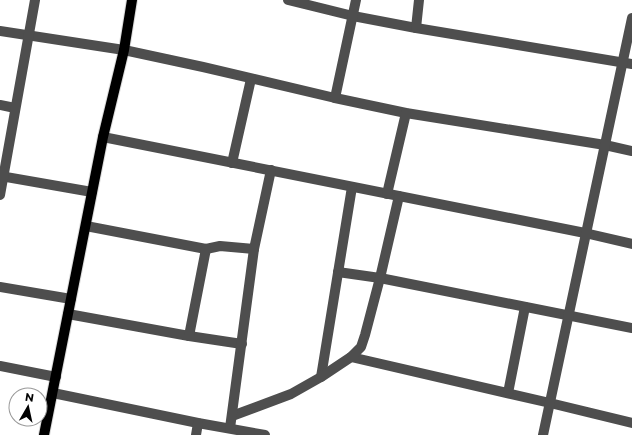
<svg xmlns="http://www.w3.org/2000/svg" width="632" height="435" font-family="Montserrat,sans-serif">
	<rect width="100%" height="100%" fill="#fff"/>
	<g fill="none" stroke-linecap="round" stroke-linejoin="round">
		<g stroke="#dbdbdb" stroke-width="12">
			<path id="major" d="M44,435L103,137L124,50L132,0"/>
		</g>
		<g stroke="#4e4e4e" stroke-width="10">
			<path d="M288,0L353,16L416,28L632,64"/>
			<path d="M416,28L419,0"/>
			<path d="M0,31L124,50L203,67L335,98L406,113L605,145L632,151"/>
			<path d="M335,98L356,0"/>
			<path d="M0,105L15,108"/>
			<path d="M103,137L585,233L632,244"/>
			<path d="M232,163L251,79"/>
			<path d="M0,176L92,192"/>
			<path d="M387,194L406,113"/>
			<path d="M0,195L35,0"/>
			<path d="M86,226L206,249L220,246L254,249"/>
			<path d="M338,272L380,278L632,328"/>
			<path d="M0,287L71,299"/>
			<path d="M68,314L189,336L242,344"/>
			<path d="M189,336L206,249"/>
			<path d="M351,357L550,403L632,423"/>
			<path d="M0,366L56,377"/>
			<path d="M321,377L352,187"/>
			<path d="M53,393L198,423L265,435"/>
			<path d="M508,393L525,307"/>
			<path d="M232,416L291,394L321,377L351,357L361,347L365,335L380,278L399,196"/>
			<path d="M230,428L254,249L271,170"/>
			<path d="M196,435L198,423"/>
			<path d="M543,435L632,18"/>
		</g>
		<use href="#major" stroke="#000" stroke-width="10"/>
	</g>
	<g transform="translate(28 407) rotate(9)"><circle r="19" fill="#ffffff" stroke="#999999"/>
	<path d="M0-3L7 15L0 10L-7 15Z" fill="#000000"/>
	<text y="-6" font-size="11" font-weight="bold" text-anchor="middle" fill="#000000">N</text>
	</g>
</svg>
